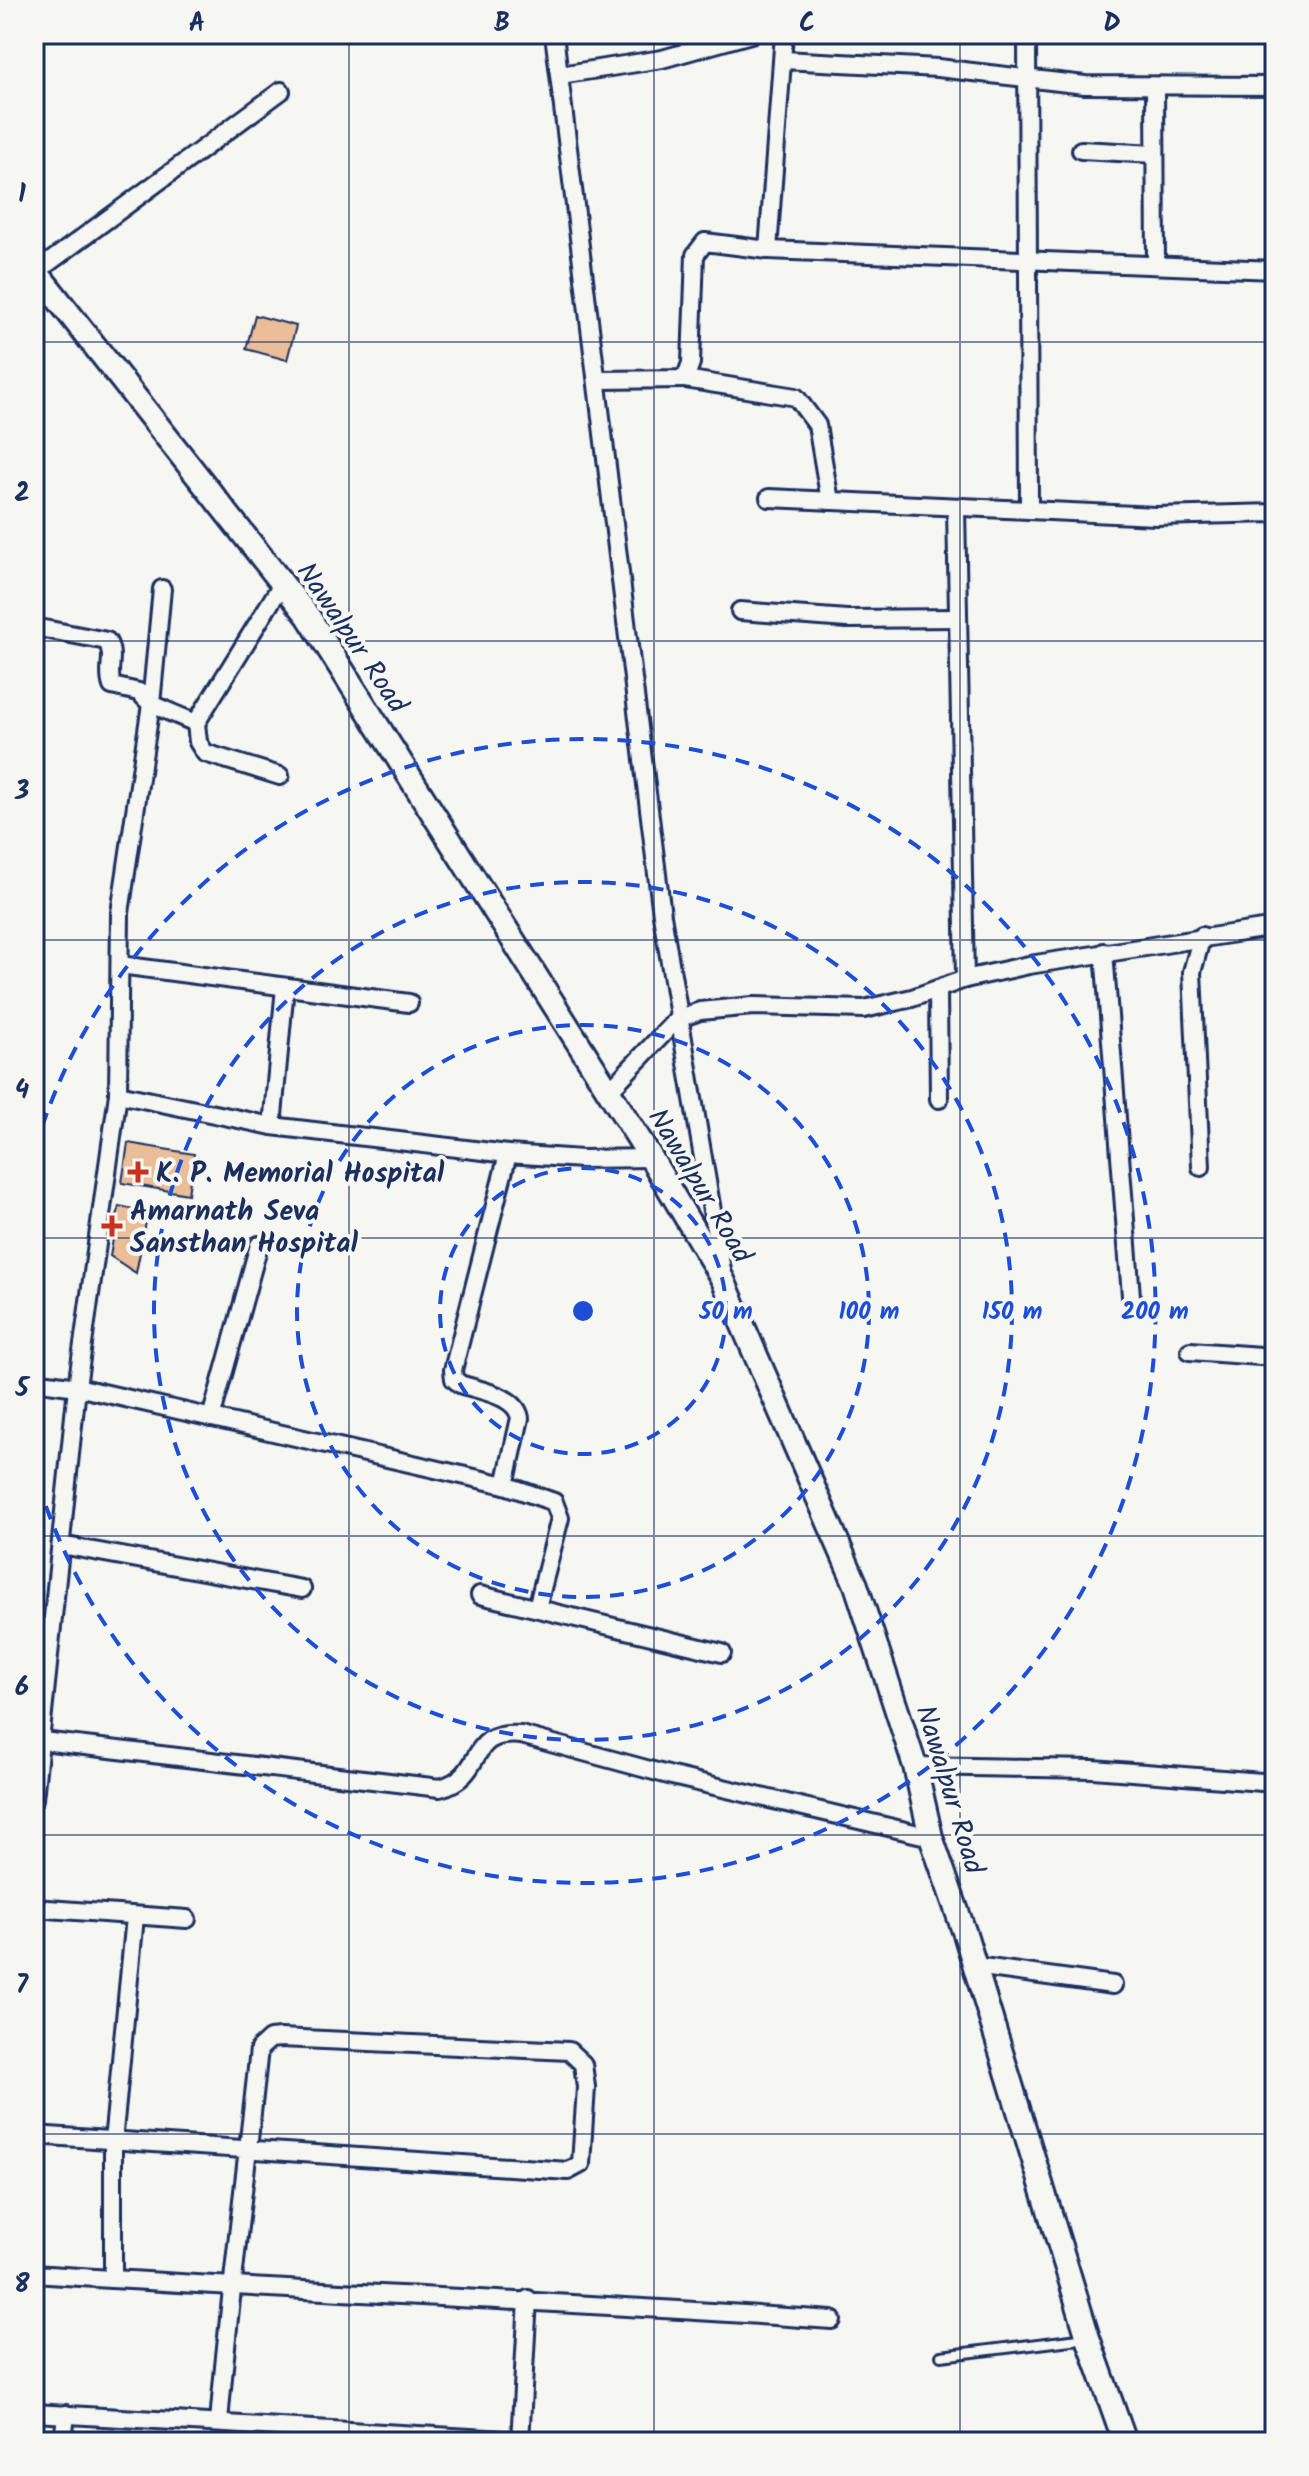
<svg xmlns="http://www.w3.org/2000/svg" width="1309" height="2476" font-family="Kalam,sans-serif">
	<rect width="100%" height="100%" fill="#f6f6f2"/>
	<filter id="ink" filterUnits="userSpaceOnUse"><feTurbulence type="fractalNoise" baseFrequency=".0125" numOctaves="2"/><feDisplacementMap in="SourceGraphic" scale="16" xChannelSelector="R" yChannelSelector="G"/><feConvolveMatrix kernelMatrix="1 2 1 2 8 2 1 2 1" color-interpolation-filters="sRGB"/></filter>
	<g filter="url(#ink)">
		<g fill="#eabe99" stroke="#1b2f5e" stroke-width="2">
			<path d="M255,315L296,326L287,360L246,349Z"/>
			<path d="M128,1143L194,1154L188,1194L122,1183Z"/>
			<path d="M119,1206L148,1212L136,1273L110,1256Z"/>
		</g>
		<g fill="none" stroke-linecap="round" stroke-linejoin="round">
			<g stroke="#1b2f5e" stroke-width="14">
				<path id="lane" d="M941,2356L1087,2338"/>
			</g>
			<g stroke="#1b2f5e" stroke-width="22">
				<g id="street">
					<path d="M554,34L662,915L722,1270"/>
					<path d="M1027,34L1029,508"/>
					<path d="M783,60L938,68L1085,85L1275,86"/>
					<path d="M560,75L662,59L751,34"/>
					<path d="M1155,88L1156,265"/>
					<path d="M1081,150L1155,154"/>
					<path d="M768,250L784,34"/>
					<path d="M36,272L281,91"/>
					<path d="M685,379L796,397L817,425L830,501"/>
					<path d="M599,380L685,379L691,363L695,255L705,242L768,250L1275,270"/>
					<path d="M769,498L1156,516L1275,513"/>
					<path d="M956,508L965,979"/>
					<path d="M162,589L151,704L196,723L198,742L205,753L280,776"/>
					<path d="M740,611L847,619L957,618"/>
					<path d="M34,627L107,641C116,657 106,670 112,686L139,692L151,704L120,913L118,1094"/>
					<path d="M196,723L282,584"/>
					<path d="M1104,952L1131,1296"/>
					<path d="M120,965L409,1003"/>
					<path d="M938,989L939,1099"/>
					<path d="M609,1091L677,1019L700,1011L753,1006L864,1009L912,998L965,979L1029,965L1275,927"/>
					<path d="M272,1126L285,987"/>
					<path d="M1201,1167L1192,972L1202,936"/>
					<path d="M1190,1351L1275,1357"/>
					<path d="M34,1381L77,1387L505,1485L554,1502L560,1518L537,1608"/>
					<path d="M211,1418L259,1245"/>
					<path d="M505,1485L520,1418C516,1395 480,1391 460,1384L454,1379L453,1370L508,1154L582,1159L651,1158"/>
					<path d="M61,1545L302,1589"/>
					<path d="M480,1595L722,1653"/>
					<path d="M34,1740L440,1788C488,1775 464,1730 521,1735L672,1776L931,1837"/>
					<path d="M915,1766L1093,1769L1275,1783"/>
					<path d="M34,1799L77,1387L118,1094L272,1126L508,1154"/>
					<path d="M34,1908L187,1919"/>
					<path d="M975,1966L1113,1985"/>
					<path d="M34,2135L568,2171L581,2164L586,2087L583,2064L569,2051L280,2038L270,2039L259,2049C246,2174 229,2298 219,2423"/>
					<path d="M34,2274C300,2292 566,2301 832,2320"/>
					<path d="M113,2279V2142L135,1917"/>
					<path d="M34,2413L540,2442"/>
					<path d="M63,2442L66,2414"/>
					<path d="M520,2442L528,2299"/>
				</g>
			</g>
			<g stroke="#1b2f5e" stroke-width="28">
				<path id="secondary" d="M34,269L308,616L651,1158L723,1280L856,1585L915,1766L931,1837L966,1937L1088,2338L1125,2442"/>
			</g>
			<use href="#lane" stroke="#f6f6f2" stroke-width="8"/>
			<use href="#street" stroke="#f6f6f2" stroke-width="16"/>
			<use href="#secondary" stroke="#f6f6f2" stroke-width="22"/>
		</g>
	</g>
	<path fill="none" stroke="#1b2f5e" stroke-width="2" stroke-opacity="0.55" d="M349,34V2442M654,34V2442M960,34V2442M34,342H1275M34,641H1275M34,940H1275M34,1238H1275M34,1536H1275M34,1835H1275M34,2134H1275"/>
	<g fill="none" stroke="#1d4ed8" stroke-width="4" stroke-dasharray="14 10">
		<circle cx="583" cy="1311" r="143"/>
		<circle cx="583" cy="1311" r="286"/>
		<circle cx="583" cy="1311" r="429"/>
		<path d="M35 1149A572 572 0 1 1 35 1473"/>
	</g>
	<g fill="#c8321e" stroke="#f6f6f2" stroke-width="3">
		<path d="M134 1160h8v8h8v8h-8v8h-8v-8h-8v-8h8z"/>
		<path d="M108 1214h8v8h8v8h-8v8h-8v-8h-8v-8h8z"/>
	</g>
	<g text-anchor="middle" stroke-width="8" stroke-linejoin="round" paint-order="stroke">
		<g font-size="28" fill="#1b2f5e" stroke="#f6f6f2">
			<text transform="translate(353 637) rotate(56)" y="10">Nawalpur Road</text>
			<text transform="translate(701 1185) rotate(59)" y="10">Nawalpur Road</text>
			<text transform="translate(951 1789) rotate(73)" y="10">Nawalpur Road</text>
		</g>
		<g font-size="28" font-weight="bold" fill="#1b2f5e" stroke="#f6f6f2" text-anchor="start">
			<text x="156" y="1182">K. P. Memorial Hospital</text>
			<text x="130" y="1220">Amarnath Seva<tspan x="130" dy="32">Sansthan Hospital</tspan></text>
		</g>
	</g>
	<circle cx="583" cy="1311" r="12" fill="#1d4ed8" stroke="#f6f6f2" stroke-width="4"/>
	<g font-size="24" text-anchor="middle" font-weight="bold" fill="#1d4ed8" stroke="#f6f6f2" stroke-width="8" stroke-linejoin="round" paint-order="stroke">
		<text x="726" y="1319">50 m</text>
		<text x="869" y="1319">100 m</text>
		<text x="1012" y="1319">150 m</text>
		<text x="1155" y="1319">200 m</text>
	</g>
	<rect width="1309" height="2476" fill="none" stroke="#f6f6f2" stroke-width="88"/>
	<rect x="44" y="44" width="1221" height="2388" fill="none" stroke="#1b2f5e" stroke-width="3"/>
	<g font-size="26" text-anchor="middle" font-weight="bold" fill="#1b2f5e">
		<text x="197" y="31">A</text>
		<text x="502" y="31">B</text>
		<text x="807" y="31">C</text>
		<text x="1112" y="31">D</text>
		<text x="22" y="202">1</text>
		<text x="22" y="501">2</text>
		<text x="22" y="799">3</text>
		<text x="22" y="1098">4</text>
		<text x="22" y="1396">5</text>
		<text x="22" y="1695">6</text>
		<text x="22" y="1993">7</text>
		<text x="22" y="2292">8</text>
	</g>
</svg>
